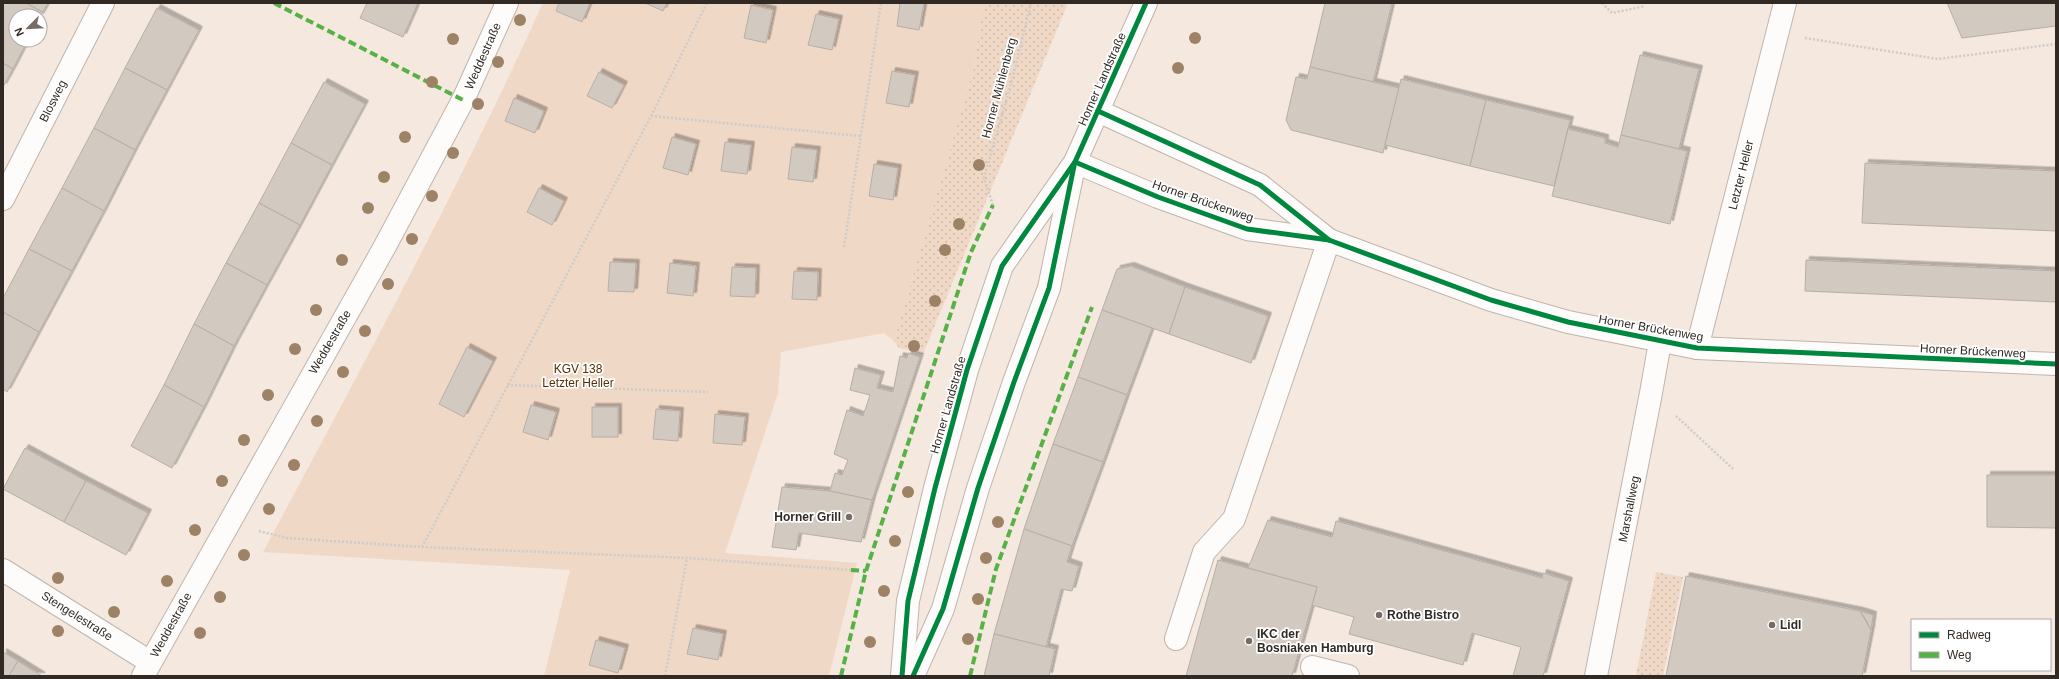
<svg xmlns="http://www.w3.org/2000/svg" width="2059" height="679" font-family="Helvetica,sans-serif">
	<defs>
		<pattern id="grass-dots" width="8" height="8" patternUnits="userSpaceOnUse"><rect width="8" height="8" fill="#efd8c5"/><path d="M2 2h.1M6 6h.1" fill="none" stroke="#cdbaa9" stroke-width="1.8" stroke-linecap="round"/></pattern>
		<filter id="shadow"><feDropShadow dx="3.5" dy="-3.5" stdDeviation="0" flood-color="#0004"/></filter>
	</defs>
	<rect width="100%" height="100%" fill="#f4e8df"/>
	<g fill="url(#grass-dots)">
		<path d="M984,3H1068L923,354L899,348L894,341L974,68Z"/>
		<path d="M1656,572L1683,577L1663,676H1636Z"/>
	</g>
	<path fill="#efd8c5" d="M543,3H984L974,68L894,341L884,333L781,352L778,393L725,553L857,563L829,676H544L570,570L263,552C360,371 458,190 543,3Z"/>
	<g fill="#d2c9c1" stroke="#b7aea7" filter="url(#shadow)">
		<path d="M3,3H26L43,12L40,17L16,16V40H28L13,69L3,63Z"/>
		<path d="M26,3H48L43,12Z"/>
		<path d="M367,3H418L403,37L360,18Z"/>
		<path d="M559,3H590L582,22L556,11Z"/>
		<path d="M645,3H667L663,11Z"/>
		<path d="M900,3H924L919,30L897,26Z"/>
		<path d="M1325,3H1392L1373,82L1310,67Z"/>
		<path d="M1947,3H2056V26L1962,38Z"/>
		<path d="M751,5L773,10L766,43L744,38Z"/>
		<path d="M157,8L199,30L167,90L125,68Z"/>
		<path d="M816,14L839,19L832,50L808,45Z"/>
		<path d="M1640,55L1699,69L1679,149L1621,135Z"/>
		<path d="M3,63L13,69L3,87Z"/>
		<path d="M1310,67L1399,88L1383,153L1291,130L1286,120L1296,77L1307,79Z"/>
		<path d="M125,68L167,90L135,150L94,128Z"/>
		<path d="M892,71L915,75L909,107L886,103Z"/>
		<path d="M599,72L624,85L612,108L587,96Z"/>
		<path d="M1401,79L1486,100L1470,166L1385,145Z"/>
		<path d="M324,82L365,104L332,165L291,143Z"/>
		<path d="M514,98L544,111L535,133L505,121Z"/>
		<path d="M1486,100L1570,120L1554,186L1470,166Z"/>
		<path d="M94,128L135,150L104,211L62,188Z"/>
		<path d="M1568,129L1605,138V143L1618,147L1621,135L1687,151L1670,224L1552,196Z"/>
		<path d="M672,137L696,144L688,175L663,168Z"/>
		<path d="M725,142L751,145L747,174L721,171Z"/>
		<path d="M291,143L332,165L300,225L259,203Z"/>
		<path d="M792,147L817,150L813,182L788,179Z"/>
		<path d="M1865,163L2056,171V231L1862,223Z"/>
		<path d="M874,164L898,168L893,200L869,196Z"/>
		<path d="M62,188L104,211L72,271L29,249Z"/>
		<path d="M539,188L564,201L552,225L527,212Z"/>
		<path d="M259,203L300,225L267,285L226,263Z"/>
		<path d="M29,249L72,271L39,332L3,312V298Z"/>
		<path d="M1806,260L2056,271V302L1805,291Z"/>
		<path d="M610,262L636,263L634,292L608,291Z"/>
		<path d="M226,263L267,285L234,346L194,324Z"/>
		<path d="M670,263L696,266L693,296L667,293Z"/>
		<path d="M1131,266L1185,287L1169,334L1102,310L1117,269Z"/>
		<path d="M732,267L756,268L755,297L730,296Z"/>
		<path d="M794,271L818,272L817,300L792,299Z"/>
		<path d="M1185,287L1268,316L1251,363L1169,334Z"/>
		<path d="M1102,310L1152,328L1127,395L1078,377Z"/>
		<path d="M3,312L39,332L7,392L3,389Z"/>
		<path d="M194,324L234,346L204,407L164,385Z"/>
		<path d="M467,347L493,361L464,417L439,404Z"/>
		<path d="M908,353L920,357L872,500L830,491L835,473L842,475L848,460L834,454L847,410L863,416L870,395L850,390L855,368L881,375L877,388L893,392L900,356L907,358Z"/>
		<path d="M1078,377L1127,395L1103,462L1053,444Z"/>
		<path d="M164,385L204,407L172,468L131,446Z"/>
		<path d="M531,405L556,412L548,440L523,432Z"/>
		<rect x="592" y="407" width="26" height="30"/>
		<path d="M656,409L680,411L678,441L653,439Z"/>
		<path d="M715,414L745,417L742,445L713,443Z"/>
		<path d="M1053,444L1103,462L1072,546L1024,529Z"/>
		<path d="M25,448L86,481L64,522L3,489Z"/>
		<path d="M1987,475H2056V528L1987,527Z"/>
		<path d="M86,481L148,513L126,555L64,522Z"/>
		<path d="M782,487L830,491L872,500L861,542L799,533L796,550L772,547Z"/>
		<path d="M1268,520L1332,537L1336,521L1542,578L1543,573L1569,581L1543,676H1513L1521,647L1472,633L1463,665L1349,634L1354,617L1312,605L1317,587L1248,568Z"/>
		<path d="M1024,529L1072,546L1067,562L1079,566L1072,591L1061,589L1046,647L994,634Z"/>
		<path d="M1218,560L1317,587L1292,676H1186Z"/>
		<path d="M1686,576L1860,611L1871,630L1862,676H1666Z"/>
		<path d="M1860,611L1873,615L1871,630L1866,620Z"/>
		<path d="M693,628L723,634L718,660L687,654Z"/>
		<path d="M994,634L1055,649L1049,676H984Z"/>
		<path d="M596,640L625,648L618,673L589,665Z"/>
		<path d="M3,652L18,661L9,676H3Z"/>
		<path d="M18,661L42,676H9Z"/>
	</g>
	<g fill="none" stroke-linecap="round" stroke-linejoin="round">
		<g stroke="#beb5ae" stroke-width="24">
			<g id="minor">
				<path d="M1098,111L1260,185L1329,240"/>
				<path d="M1075,162L1158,197L1247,229L1329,240L1491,300L1568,322L1697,348L2056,364"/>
				<path d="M3,199L103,3"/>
				<path d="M1697,348L1785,3"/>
				<path d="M3,570L150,662"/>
				<path d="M1176,639L1204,552L1234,519L1329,240"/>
				<path d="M1312,667L1348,676"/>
				<path d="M143,676L384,248L463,100L507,3"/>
				<path d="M1596,676L1651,393L1660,342"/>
			</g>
		</g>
		<g stroke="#beb5ae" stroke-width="24">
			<g id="major">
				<path d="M902,676L908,601L935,488L967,370L1002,266L1075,162L1146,3"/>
				<path d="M913,676L943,609L978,488L1014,382L1049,288L1073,171"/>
			</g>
		</g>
		<g stroke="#cecbc9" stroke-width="2.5" stroke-dasharray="2 2" stroke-linecap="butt">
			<path d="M1602,3L1612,13L1645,6"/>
			<path d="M1805,38L1938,59L2056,44"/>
			<path d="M651,116L860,136"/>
			<path d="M993,205L984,178L1013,77L1031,3"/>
			<path d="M844,247L881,3"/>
			<path d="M507,385L708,392"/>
			<path d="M1676,416L1733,469"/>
			<path d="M259,531L287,538L422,547L687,558L851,570"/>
			<path d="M422,547L651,116L707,3"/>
			<path d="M665,676L687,558"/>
		</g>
		<use href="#minor" stroke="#fdfcfa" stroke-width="22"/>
		<use href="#major" stroke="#fdfcfa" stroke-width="22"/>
		<g stroke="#56b245" stroke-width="4" stroke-dasharray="8 4" stroke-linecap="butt">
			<path d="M274,3L463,100"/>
			<path d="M851,570L866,571"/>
			<path d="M841,676L866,571L971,252L993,205"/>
			<path d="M970,676L996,569L1092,307"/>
		</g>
		<g stroke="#fff" stroke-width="8">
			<g id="cycleway">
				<path d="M1098,111L1260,185L1329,240"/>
				<path d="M1075,162L1158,197L1247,229L1329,240L1491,300L1568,322L1697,348L2056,364"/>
				<path d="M902,676L908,601L935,488L967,370L1002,266L1075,162L1146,3"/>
				<path d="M913,676L943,609L978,488L1014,382L1049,288L1074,166"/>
			</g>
		</g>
		<use href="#cycleway" stroke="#00873e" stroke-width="5"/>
	</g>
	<g fill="#9e8265">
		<circle cx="520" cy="20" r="6"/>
		<circle cx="1195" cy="38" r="6"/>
		<circle cx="453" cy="39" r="6"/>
		<circle cx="498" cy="62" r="6"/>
		<circle cx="1178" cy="68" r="6"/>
		<circle cx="432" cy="82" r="6"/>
		<circle cx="478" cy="104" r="6"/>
		<circle cx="405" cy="137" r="6"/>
		<circle cx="453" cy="153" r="6"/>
		<circle cx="979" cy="165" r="6"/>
		<circle cx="384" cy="177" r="6"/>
		<circle cx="432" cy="196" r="6"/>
		<circle cx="368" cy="208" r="6"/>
		<circle cx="959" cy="224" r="6"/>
		<circle cx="412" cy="239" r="6"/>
		<circle cx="945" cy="250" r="6"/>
		<circle cx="342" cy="260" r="6"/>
		<circle cx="388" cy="284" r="6"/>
		<circle cx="935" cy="301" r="6"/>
		<circle cx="316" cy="310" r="6"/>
		<circle cx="365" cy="331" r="6"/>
		<circle cx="914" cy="346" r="6"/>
		<circle cx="295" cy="349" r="6"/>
		<circle cx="343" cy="372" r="6"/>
		<circle cx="268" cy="395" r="6"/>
		<circle cx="317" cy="421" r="6"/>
		<circle cx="244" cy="440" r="6"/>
		<circle cx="294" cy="465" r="6"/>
		<circle cx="222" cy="481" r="6"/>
		<circle cx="908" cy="492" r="6"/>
		<circle cx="269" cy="509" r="6"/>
		<circle cx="998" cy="522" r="6"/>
		<circle cx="195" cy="530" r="6"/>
		<circle cx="895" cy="541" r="6"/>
		<circle cx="244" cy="555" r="6"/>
		<circle cx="986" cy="558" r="6"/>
		<circle cx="58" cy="578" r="6"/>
		<circle cx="167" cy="581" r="6"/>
		<circle cx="884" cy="591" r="6"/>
		<circle cx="220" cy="597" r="6"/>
		<circle cx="978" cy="599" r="6"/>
		<circle cx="114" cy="612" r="6"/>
		<circle cx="58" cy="631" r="6"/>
		<circle cx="200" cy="633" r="6"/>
		<circle cx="968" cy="639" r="6"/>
		<circle cx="870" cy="642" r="6"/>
	</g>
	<g fill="#756c65" stroke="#fff" stroke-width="1.5">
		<circle cx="849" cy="517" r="4"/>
		<circle cx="1379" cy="615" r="4"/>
		<circle cx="1772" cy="625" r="4"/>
		<circle cx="1249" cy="641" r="4"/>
	</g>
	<g text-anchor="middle" stroke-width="3.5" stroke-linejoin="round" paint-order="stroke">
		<g font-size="12" fill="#312a24" stroke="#fff">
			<text transform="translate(483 56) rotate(-66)" y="4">Weddestraße</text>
			<text transform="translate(1102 79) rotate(-66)" y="4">Horner Landstraße</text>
			<text transform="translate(999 88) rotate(-75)" y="4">Horner Mühlenberg</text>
			<text transform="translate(53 101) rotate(-63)" y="4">Blosweg</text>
			<text transform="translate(1741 175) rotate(-76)" y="4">Letzter Heller</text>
			<text transform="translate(1203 201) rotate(19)" y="4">Horner Brückenweg</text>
			<text transform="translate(1651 328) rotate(10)" y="4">Horner Brückenweg</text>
			<text transform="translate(330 342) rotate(-60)" y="4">Weddestraße</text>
			<text transform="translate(1973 351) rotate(3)" y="4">Horner Brückenweg</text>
			<text transform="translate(948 405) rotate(-74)" y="4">Horner Landstraße</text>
			<text transform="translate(1629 509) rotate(-79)" y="4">Marshallweg</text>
			<text transform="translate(77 616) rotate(32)" y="4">Stengelestraße</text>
			<text transform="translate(171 625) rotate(-61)" y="4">Weddestraße</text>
		</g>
		<g font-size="12" fill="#572e02" stroke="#fff">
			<text x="578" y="373">KGV 138<tspan x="578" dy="14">Letzter Heller</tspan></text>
		</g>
		<g font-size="12" font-weight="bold" fill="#312a24" stroke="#fff" text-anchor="start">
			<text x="841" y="521" text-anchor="end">Horner Grill</text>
			<text x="1387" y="619">Rothe Bistro</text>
			<text x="1780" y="629">Lidl</text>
			<text x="1257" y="638">IKC der<tspan x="1257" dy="14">Bosniaken Hamburg</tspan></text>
		</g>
	</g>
	<rect width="2059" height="679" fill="none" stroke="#312a24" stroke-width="8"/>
	<rect x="1911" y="619" width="140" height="52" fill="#ffffff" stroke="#adaaa7"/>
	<rect x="1919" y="632" width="20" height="6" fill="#00873e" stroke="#adaaa7"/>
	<text x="1947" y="639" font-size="12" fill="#312a24">Radweg</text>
	<rect x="1919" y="652" width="20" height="6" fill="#56b245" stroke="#adaaa7"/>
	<text x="1947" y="659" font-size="12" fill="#312a24">Weg</text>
	<g transform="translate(28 28) rotate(246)"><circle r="19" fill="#ffffff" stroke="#adaaa7"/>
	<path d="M0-3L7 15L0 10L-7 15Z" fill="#756c65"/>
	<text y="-6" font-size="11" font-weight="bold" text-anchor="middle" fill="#312a24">N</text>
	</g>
</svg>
